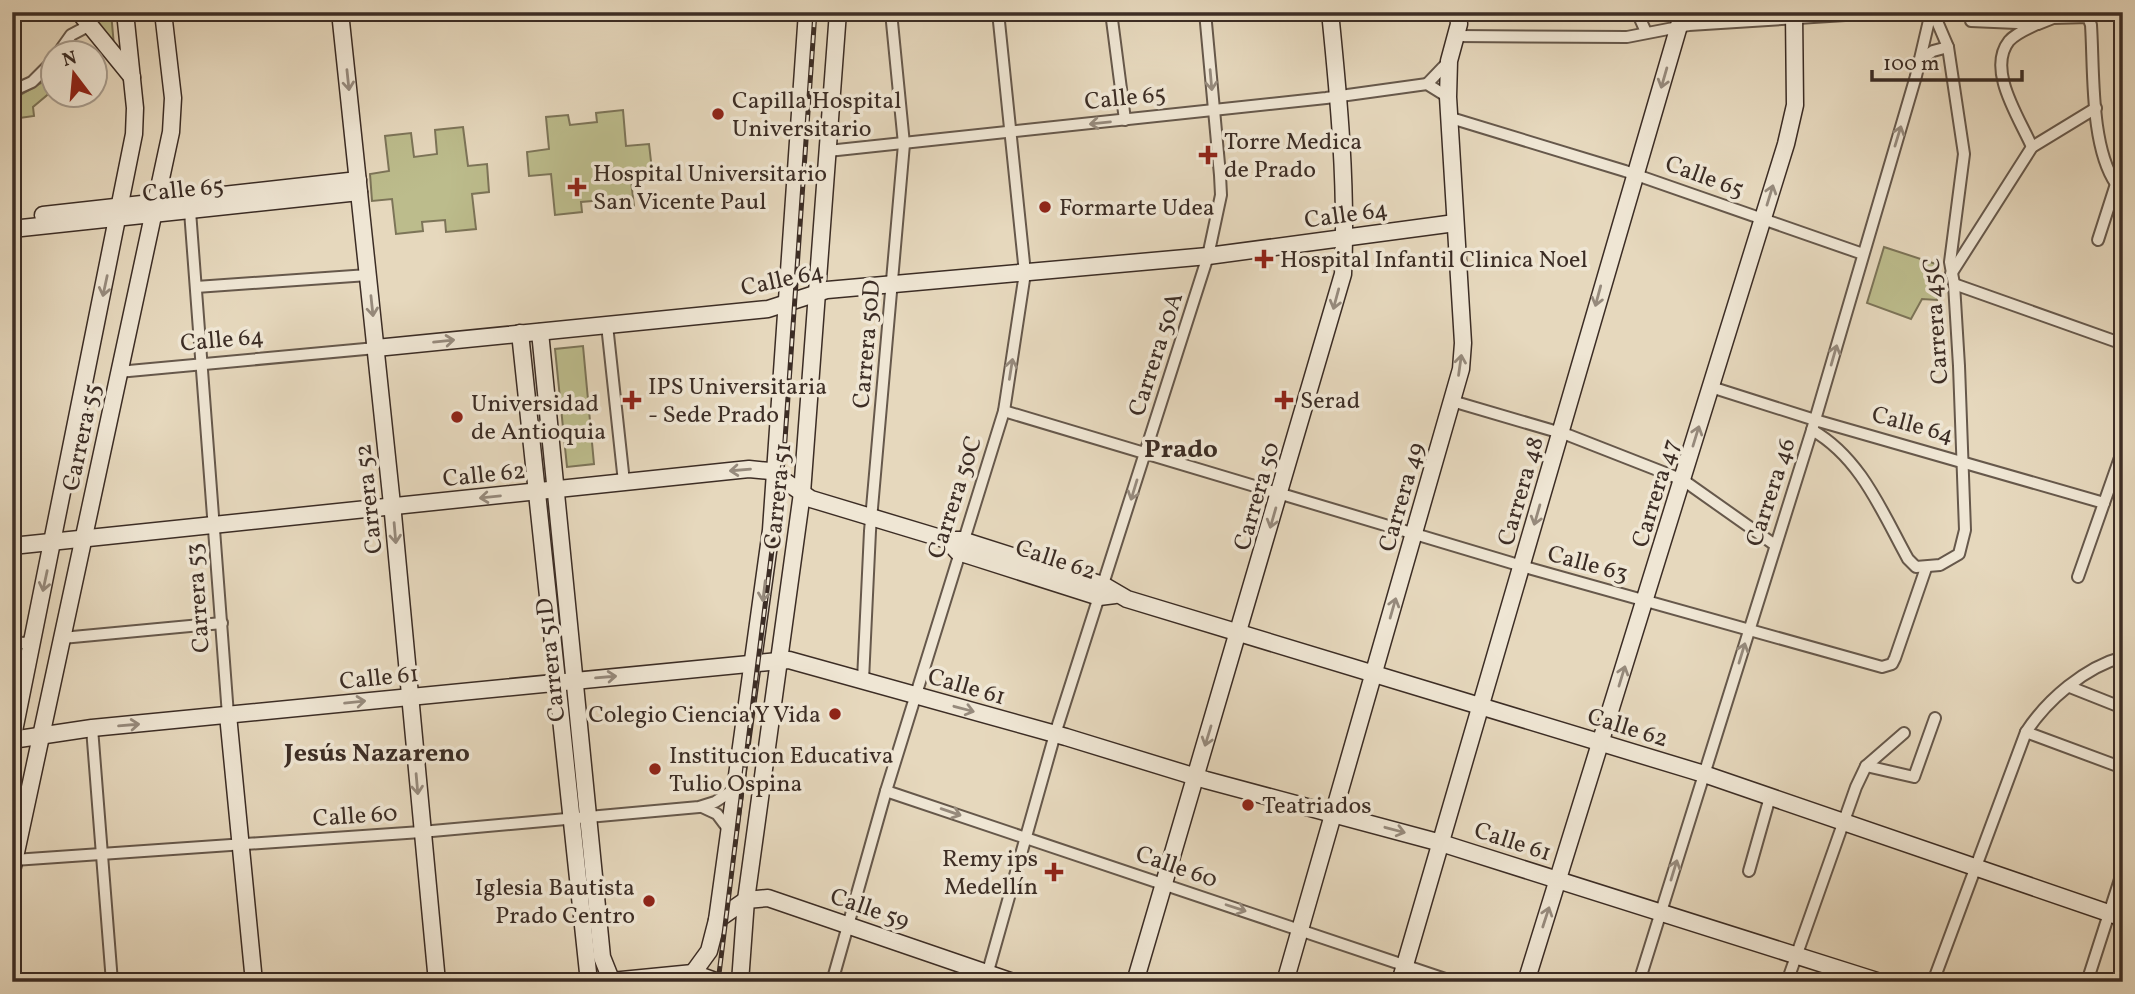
<svg xmlns="http://www.w3.org/2000/svg" width="2135" height="994" font-family="Vollkorn,serif">
	<rect width="100%" height="100%" fill="#e6d8bd"/>
	<filter id="stains"><feTurbulence type="fractalNoise" baseFrequency=".00286" numOctaves="4"/><feColorMatrix values="0 0 0 0 .2 0 0 0 0 .09 0 0 0 0 .02 0 0 0 .5 -.17"/></filter>
	<radialGradient id="worn" r=".72"><stop offset=".6" stop-color="#630" stop-opacity="0"/><stop offset="1" stop-color="#630" stop-opacity=".3"/></radialGradient>
	<g fill="#bcbc8c" stroke="#7c7458" stroke-width="2">
		<path d="M85,12H111L114,46Z"/>
		<path d="M52,71V91L33,107L34,116L12,119V100L46,80Z"/>
		<path d="M623,110L626,146L649,144L652,170L630,172L634,206L606,209L604,200L581,202L582,212L555,215L551,174L529,176L527,152L549,149L546,117L568,115L570,125L597,122L596,113Z"/>
		<path d="M463,127L468,166L487,164L489,192L472,194L476,229L446,232L445,220L422,222L423,231L396,234L392,199L372,201L370,174L389,171L385,136L411,133L414,157L437,154L435,130Z"/>
		<path d="M1884,247L1936,264L1937,300L1922,299L1911,319L1867,303Z"/>
		<path d="M583,346L594,464L567,467L555,349Z"/>
	</g>
	<g fill="none" stroke-linecap="round" stroke-linejoin="round">
		<g stroke="#66584b" stroke-width="14">
			<g id="street">
				<path d="M1111,12L1125,120"/>
				<path d="M1637,12L1646,32"/>
				<path d="M1971,21L2038,24L2053,18L2088,17L2091,25C2094,70 2090,146 2116,184"/>
				<path d="M1456,36L1627,37L1689,25L1893,12"/>
				<path d="M59,52L71,35L90,25"/>
				<path d="M1919,61L1933,51L1948,47"/>
				<path d="M1427,84L1449,61"/>
				<path d="M12,91L32,82L52,62"/>
				<path d="M1451,118L1625,171L1863,254"/>
				<path d="M2032,147C2020,119 1986,70 2009,41C2016,33 2027,29 2037,24"/>
				<path d="M828,151L1326,98L1427,84L1448,97"/>
				<path d="M190,211L228,715"/>
				<path d="M2098,240L2116,184"/>
				<path d="M1951,274L2032,147L2096,108"/>
				<path d="M1954,284L2123,344"/>
				<path d="M196,287L368,275"/>
				<path d="M607,325L624,482"/>
				<path d="M118,372L376,348"/>
				<path d="M1711,387L1815,420L2104,503"/>
				<path d="M1452,401L1568,435L1683,480L1775,545"/>
				<path d="M1004,411L1532,569L1882,667L1892,664L1895,658L1926,568"/>
				<path d="M1812,430C1861,458 1882,512 1908,559L1916,567L1940,565L1959,554L1965,530L1959,366L1954,284L1950,262L1964,154L1948,47L1933,12"/>
				<path d="M2078,577L2123,449"/>
				<path d="M62,638L222,623"/>
				<path d="M12,644L32,642"/>
				<path d="M863,680L870,531L904,144L891,12"/>
				<path d="M2070,687L2123,708"/>
				<path d="M92,728L112,982"/>
				<path d="M2026,732L2123,768"/>
				<path d="M1866,766L1914,777L1935,718"/>
				<path d="M886,791L1454,982"/>
				<path d="M702,807L717,814L729,830"/>
				<path d="M14,860L421,832L699,807L715,802L735,789"/>
				<path d="M1749,871L1770,797"/>
				<path d="M832,982L886,791L1004,411L1025,273L998,12"/>
				<path d="M985,982L1055,734L1208,256L1221,195L1220,175L1205,12"/>
				<path d="M1639,982L1812,430L1916,76L1931,12"/>
				<path d="M1787,982L1856,787L1866,766L1904,733"/>
				<path d="M1933,982L2026,732C2047,700 2085,667 2123,657"/>
				<path d="M2087,982L2123,870"/>
			</g>
		</g>
		<g stroke="#3c2d25" stroke-width="19">
			<g id="secondary">
				<path d="M79,12L132,77"/>
				<path d="M340,12L393,514L437,982"/>
				<path d="M43,215L358,180"/>
				<path d="M12,229L359,192"/>
				<path d="M540,332L602,957L612,982"/>
				<path d="M520,333L589,982"/>
				<path d="M376,348L768,309L827,290L1208,256L1455,223"/>
				<path d="M947,540L958,552L974,557L1099,597L1115,595"/>
				<path d="M12,546L749,469L770,471L811,499L947,540H962L1103,585L1127,599L1704,774L2123,918"/>
				<path d="M228,715L254,982"/>
				<path d="M12,740L92,728L789,660L1066,737L1206,780L1441,843L1880,982"/>
				<path d="M12,741L134,134L135,108L125,12"/>
				<path d="M12,871L171,132L173,98L163,12"/>
				<path d="M717,920L746,900L768,898L1013,982"/>
				<path d="M693,973L709,951L717,920L771,530L807,12"/>
				<path d="M601,982L693,973L718,982"/>
				<path d="M740,982L746,900L802,493L838,12"/>
				<path d="M1135,982L1343,274C1347,186 1339,100 1330,12"/>
				<path d="M1285,982L1461,369L1463,343L1448,97L1449,61L1459,24L1458,12"/>
				<path d="M1400,982L1683,12"/>
				<path d="M1526,982L1786,144L1795,105L1794,12"/>
			</g>
		</g>
		<use href="#street" stroke="#efe6d4" stroke-width="10"/>
		<use href="#secondary" stroke="#efe6d4" stroke-width="16"/>
		<g stroke="#3c2d25" stroke-width="5">
			<path id="rail" d="M718,982L784,454L815,12"/>
		</g>
		<use href="#rail" stroke="#efe6d4" stroke-width="2.5" stroke-dasharray="8" stroke-linecap="butt"/>
	</g>
	<defs><path id="oneway-shaft" d="M-6 0H5M1.5-3L5.5 0L1.5 3" fill="none" stroke-width="1.6" stroke-linecap="round" stroke-linejoin="round" transform="scale(1.75)"/></defs>
	<g stroke="#968a7c">
		<use href="#oneway-shaft" transform="translate(1664 78) rotate(106)"/>
		<use href="#oneway-shaft" transform="translate(348 80) rotate(84)"/>
		<use href="#oneway-shaft" transform="translate(1211 80) rotate(85)"/>
		<use href="#oneway-shaft" transform="translate(1100 123) rotate(174)"/>
		<use href="#oneway-shaft" transform="translate(1898 136) rotate(-73)"/>
		<use href="#oneway-shaft" transform="translate(1770 195) rotate(-73)"/>
		<use href="#oneway-shaft" transform="translate(105 286) rotate(102)"/>
		<use href="#oneway-shaft" transform="translate(1598 296) rotate(105)"/>
		<use href="#oneway-shaft" transform="translate(1336 299) rotate(105)"/>
		<use href="#oneway-shaft" transform="translate(372 306) rotate(84)"/>
		<use href="#oneway-shaft" transform="translate(444 341) rotate(-6)"/>
		<use href="#oneway-shaft" transform="translate(1834 355) rotate(-74)"/>
		<use href="#oneway-shaft" transform="translate(1460 365) rotate(-82)"/>
		<use href="#oneway-shaft" transform="translate(1011 369) rotate(-81)"/>
		<use href="#oneway-shaft" transform="translate(1696 436) rotate(-73)"/>
		<use href="#oneway-shaft" transform="translate(740 470) rotate(175)"/>
		<use href="#oneway-shaft" transform="translate(1134 490) rotate(107)"/>
		<use href="#oneway-shaft" transform="translate(490 497) rotate(174)"/>
		<use href="#oneway-shaft" transform="translate(1537 515) rotate(106)"/>
		<use href="#oneway-shaft" transform="translate(1273 518) rotate(106)"/>
		<use href="#oneway-shaft" transform="translate(395 533) rotate(85)"/>
		<use href="#oneway-shaft" transform="translate(45 581) rotate(102)"/>
		<use href="#oneway-shaft" transform="translate(764 591) rotate(97)"/>
		<use href="#oneway-shaft" transform="translate(1393 608) rotate(-74)"/>
		<use href="#oneway-shaft" transform="translate(1742 653) rotate(-73)"/>
		<use href="#oneway-shaft" transform="translate(1622 676) rotate(-73)"/>
		<use href="#oneway-shaft" transform="translate(606 677) rotate(-5)"/>
		<use href="#oneway-shaft" transform="translate(355 702) rotate(-6)"/>
		<use href="#oneway-shaft" transform="translate(964 709) rotate(15)"/>
		<use href="#oneway-shaft" transform="translate(129 725) rotate(-5)"/>
		<use href="#oneway-shaft" transform="translate(1208 736) rotate(107)"/>
		<use href="#oneway-shaft" transform="translate(417 784) rotate(85)"/>
		<use href="#oneway-shaft" transform="translate(951 812) rotate(19)"/>
		<use href="#oneway-shaft" transform="translate(1395 830) rotate(15)"/>
		<use href="#oneway-shaft" transform="translate(1674 870) rotate(-73)"/>
		<use href="#oneway-shaft" transform="translate(1236 908) rotate(18)"/>
		<use href="#oneway-shaft" transform="translate(1546 917) rotate(-72)"/>
	</g>
	<g fill="#8f2418" stroke="#efe6d4" stroke-width="2.5">
		<circle cx="718" cy="114" r="7"/>
		<path d="M1204.5 144.5h7v7h7v7h-7v7h-7v-7h-7v-7h7z"/>
		<path d="M573.5 176.5h7v7h7v7h-7v7h-7v-7h-7v-7h7z"/>
		<circle cx="1045" cy="207" r="7"/>
		<path d="M1260.5 248.5h7v7h7v7h-7v7h-7v-7h-7v-7h7z"/>
		<path d="M628.5 389.5h7v7h7v7h-7v7h-7v-7h-7v-7h7z"/>
		<path d="M1280.5 389.5h7v7h7v7h-7v7h-7v-7h-7v-7h7z"/>
		<circle cx="457" cy="417" r="7"/>
		<circle cx="835" cy="714" r="7"/>
		<circle cx="655" cy="769" r="7"/>
		<circle cx="1248" cy="805" r="7"/>
		<path d="M1050.5 861.5h7v7h7v7h-7v7h-7v-7h-7v-7h7z"/>
		<circle cx="649" cy="901" r="7"/>
	</g>
	<g text-anchor="middle" stroke-width="7" stroke-linejoin="round" paint-order="stroke">
		<g font-size="24" fill="#3c2d25" stroke="#efe6d4">
			<text transform="translate(1125 97) rotate(-6)" y="8">Calle 65</text>
			<text transform="translate(1705 176) rotate(20)" y="8">Calle 65</text>
			<text transform="translate(183 189) rotate(-6)" y="8">Calle 65</text>
			<text transform="translate(1346 214) rotate(-8)" y="8">Calle 64</text>
			<text transform="translate(782 279) rotate(-12)" y="8">Calle 64</text>
			<text transform="translate(1935 321) rotate(-94)" y="8">Carrera 45C</text>
			<text transform="translate(222 339) rotate(-5)" y="8">Calle 64</text>
			<text transform="translate(866 344) rotate(-85)" y="8">Carrera 50D</text>
			<text transform="translate(1155 354) rotate(-72)" y="8">Carrera 50A</text>
			<text transform="translate(1913 424) rotate(15)" y="8">Calle 64</text>
			<text transform="translate(81 437) rotate(-78)" y="8">Carrera 55</text>
			<text transform="translate(484 474) rotate(-6)" y="8">Calle 62</text>
			<text transform="translate(1520 491) rotate(-74)" y="8">Carrera 48</text>
			<text transform="translate(1770 492) rotate(-72)" y="8">Carrera 46</text>
			<text transform="translate(1655 493) rotate(-73)" y="8">Carrera 47</text>
			<text transform="translate(777 496) rotate(-84)" y="8">Carrera 51</text>
			<text transform="translate(1256 496) rotate(-74)" y="8">Carrera 50</text>
			<text transform="translate(954 497) rotate(-72)" y="8">Carrera 50C</text>
			<text transform="translate(1401 497) rotate(-74)" y="8">Carrera 49</text>
			<text transform="translate(368 499) rotate(-96)" y="8">Carrera 52</text>
			<text transform="translate(1056 559) rotate(18)" y="8">Calle 62</text>
			<text transform="translate(1588 563) rotate(15)" y="8">Calle 63</text>
			<text transform="translate(197 598) rotate(-94)" y="8">Carrera 53</text>
			<text transform="translate(550 660) rotate(-96)" y="8">Carrera 51D</text>
			<text transform="translate(379 677) rotate(-6)" y="8">Calle 61</text>
			<text transform="translate(967 686) rotate(16)" y="8">Calle 61</text>
			<text transform="translate(1628 727) rotate(17)" y="8">Calle 62</text>
			<text transform="translate(355 815) rotate(-4)" y="8">Calle 60</text>
			<text transform="translate(1513 841) rotate(18)" y="8">Calle 61</text>
			<text transform="translate(1177 866) rotate(19)" y="8">Calle 60</text>
			<text transform="translate(870 908) rotate(19)" y="8">Calle 59</text>
		</g>
		<g font-size="24" fill="#3c2d25" stroke="#efe6d4" text-anchor="start">
			<text x="732" y="108">Capilla Hospital<tspan x="732" dy="28">Universitario</tspan></text>
			<text x="1224" y="149">Torre Medica<tspan x="1224" dy="28">de Prado</tspan></text>
			<text x="593" y="181">Hospital Universitario<tspan x="593" dy="28">San Vicente Paul</tspan></text>
			<text x="1059" y="215">Formarte Udea</text>
			<text x="1280" y="267">Hospital Infantil Clinica Noel</text>
			<text x="648" y="394">IPS Universitaria<tspan x="648" dy="28">- Sede Prado</tspan></text>
			<text x="1300" y="408">Serad</text>
			<text x="471" y="411">Universidad<tspan x="471" dy="28">de Antioquia</tspan></text>
			<text x="821" y="722" text-anchor="end">Colegio Ciencia Y Vida</text>
			<text x="669" y="763">Institucion Educativa<tspan x="669" dy="28">Tulio Ospina</tspan></text>
			<text x="1262" y="813">Teatriados</text>
			<text x="1038" y="866" text-anchor="end">Remy ips<tspan x="1038" dy="28">Medellín</tspan></text>
			<text x="635" y="895" text-anchor="end">Iglesia Bautista<tspan x="635" dy="28">Prado Centro</tspan></text>
		</g>
		<g font-size="26" font-weight="bold" fill="#3c2d25" stroke="#efe6d4">
			<text x="1181" y="457">Prado</text>
			<text x="377" y="761">Jesús Nazareno</text>
		</g>
	</g>
	<rect width="2135" height="994" fill="none" stroke="#e6d8bd" stroke-width="42"/>
	<rect x="14" y="14" width="2107" height="966" fill="none" stroke="#3c2d25" stroke-width="3.5"/>
	<rect x="21" y="21" width="2093" height="952" fill="none" stroke="#3c2d25" stroke-width="2"/>
	<g transform="translate(74 74) rotate(344)"><circle r="33" fill="#efe6d4" stroke="#a79c8e" stroke-width="2"/>
	<path d="M0-5L12 26L0 18L-12 26Z" fill="#8f2418"/>
	<text y="-10" font-size="19" font-weight="bold" text-anchor="middle" fill="#3c2d25">N</text>
	</g>
	<path d="M1872 70v10h150v-10" fill="none" stroke="#3c2d25" stroke-width="3.5"/>
	<text x="1883" y="70" font-size="21" fill="#3c2d25" stroke="#efe6d4" stroke-width="5" paint-order="stroke">100 m</text>
	<rect width="100%" height="100%" filter="url(#stains)"/>
	<rect width="100%" height="100%" fill="url(#worn)"/>
</svg>
